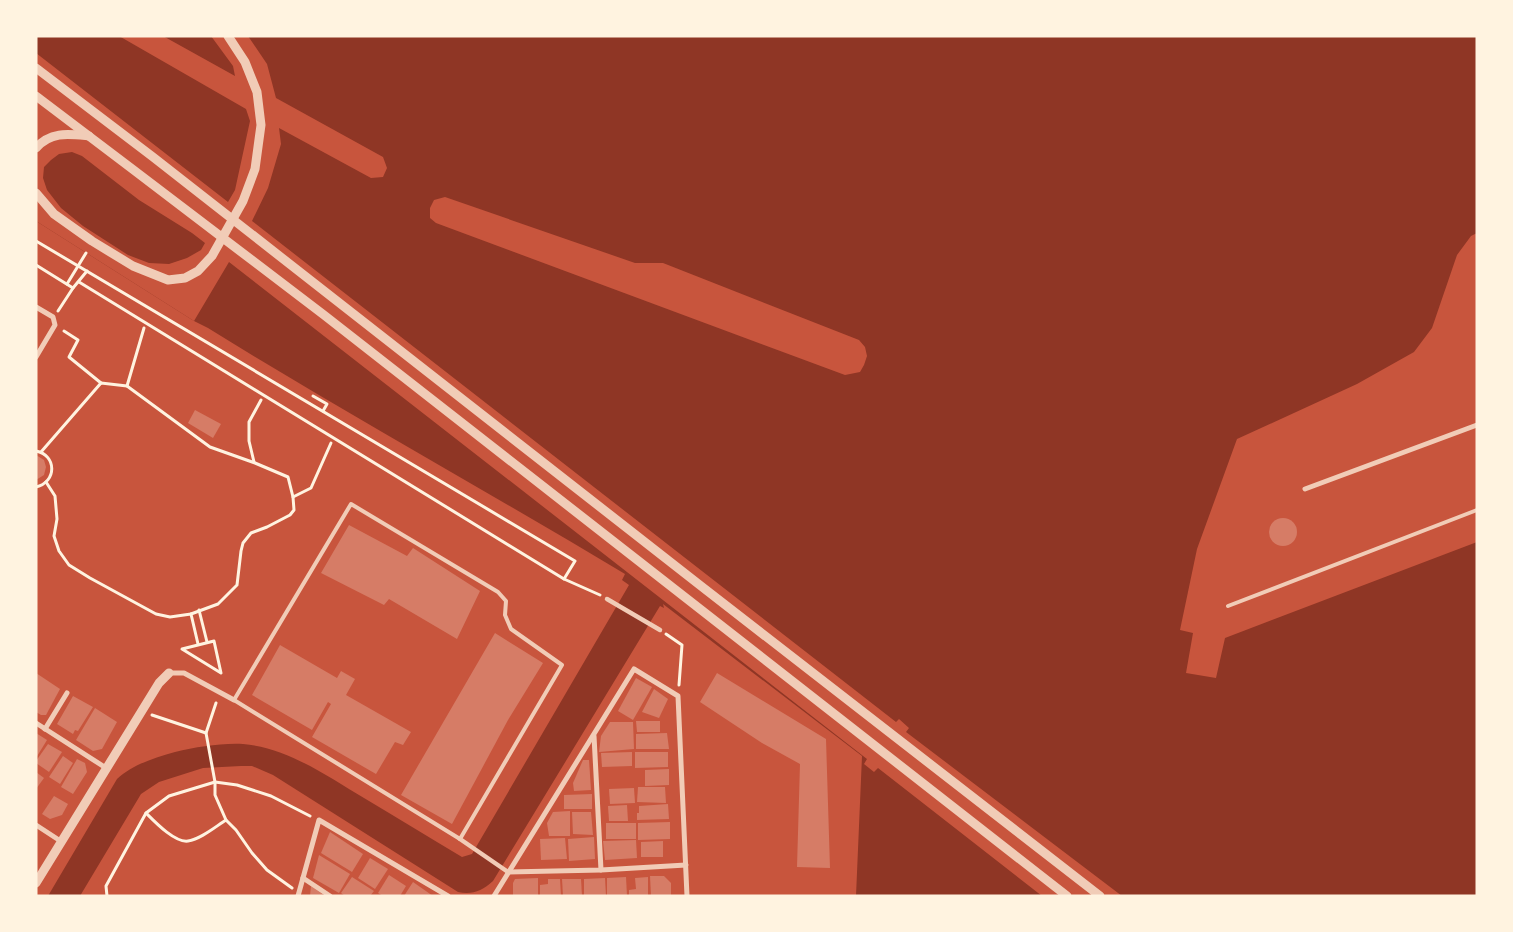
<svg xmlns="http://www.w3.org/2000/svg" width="1513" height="932" font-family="'Nunito Sans',sans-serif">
	<rect width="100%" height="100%" fill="#c8553d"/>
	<path fill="#8f3625" d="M36,36H1477V233L1471,236L1457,255L1432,328L1414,352L1357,384L1237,439L1197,549L1180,630L1193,633L1186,673L1216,678L1225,638L1477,542V896H856L862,756L663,604L664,608L660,606L493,881C482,891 472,895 458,892L273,775L252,766H241L203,768L159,782L141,794L80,896H48L117,779C133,764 155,758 175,752C197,747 220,743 243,744C288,748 327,776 364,798C397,818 429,837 462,857L472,854L629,585L622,580L625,574C487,491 345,413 208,328L194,321L36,221Z"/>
	<g fill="#c8553d" fill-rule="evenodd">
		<path d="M119,36H163L235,76L233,66L211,36H248L267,64L276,98L383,157L387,168L383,177L371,178L279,128L281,144L268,188L252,221L896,722L899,719L909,728L906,732L1122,896H1042L878,768L874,772L864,764L867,759L229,262L194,321L36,221V53L228,202L235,190L250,121L246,109ZM72,152L82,156L139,200L192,233L205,243L201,250L187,258L169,264L149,263L128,255L83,226L61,208L47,190L43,178L44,167L51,160L59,154Z"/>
		<path d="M445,197L635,263H663L859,340L865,347L867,356L864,365L860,372L845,375L436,223L430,218V208L434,200Z"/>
	</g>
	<g fill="#d67c66">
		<path d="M195,410L221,424L213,438L188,423Z"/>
		<path d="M36,455L44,460L46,467L44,475L36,480Z"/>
		<circle cx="1283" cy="532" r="14"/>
		<path d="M349,525L407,556L413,548L480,591L457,639L389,599L384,605L321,573Z"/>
		<path d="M495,633L543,663L508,720L452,824L401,795Z"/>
		<path d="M280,645L337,678L341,671L355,679L346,695L411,732L403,745L395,742L376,774L312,737L331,704L328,702L312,730L252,695Z"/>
		<path d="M36,673L60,689L46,715H41L36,712Z"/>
		<path d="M717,673L826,739L830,868L797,867L800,764L762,743L700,702Z"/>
		<path d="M636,678L652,687L633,720L618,711Z"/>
		<path d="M654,689L668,699L659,718L642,712Z"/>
		<path d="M73,696L93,707L78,731L75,730L73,734L57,724Z"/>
		<path d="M95,708L117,722L102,749L93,751L76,740Z"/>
		<path d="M636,721H660V732H637Z"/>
		<path d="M610,722H633L634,749L599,752L601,736Z"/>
		<path d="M36,733L47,740L36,758Z"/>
		<path d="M667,733L669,749H636V734Z"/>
		<path d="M48,744L62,752L49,772L36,763V761Z"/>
		<path d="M632,752V766L602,767L601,753Z"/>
		<path d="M635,752H668V767L635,768Z"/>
		<path d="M63,756L73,763L60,784L49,777Z"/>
		<path d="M77,759L85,763L87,772L73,794L61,787Z"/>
		<path d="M583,760H589L591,790L574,791L573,783Z"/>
		<path d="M669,769V785L645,786V770Z"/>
		<path d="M36,772L44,778L36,789Z"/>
		<path d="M638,787H665L666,803L637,802Z"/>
		<path d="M634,788L635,803L610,804L609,789Z"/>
		<path d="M592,794V809H564V795Z"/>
		<path d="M54,796L68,804L62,815L50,819L42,814Z"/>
		<path d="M668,804L669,819L637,820V813H639V806Z"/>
		<path d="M627,805L628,821H609L608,806Z"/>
		<path d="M570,811V836H549L547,823L553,812Z"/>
		<path d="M572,812H591L593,835L573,834Z"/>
		<path d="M670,822V839L638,840V823Z"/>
		<rect x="606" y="823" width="30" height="16"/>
		<path d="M330,832L363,854L352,872L321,853Z"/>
		<path d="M594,837L595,859L569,861L568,839Z"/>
		<path d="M565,838L567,859L541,860L540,839Z"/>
		<path d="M636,840L637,858L605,860L603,841Z"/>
		<path d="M663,841V857H641V842Z"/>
		<path d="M319,855L350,874L339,893L313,878Z"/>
		<path d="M370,858L388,869L375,889L358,878Z"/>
		<path d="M389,875L406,886L400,896H383L378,893Z"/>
		<path d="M650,876H664L671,883V896H651Z"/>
		<path d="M352,877L374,891L370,896H345L341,893Z"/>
		<path d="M626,877L627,896L607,895V878Z"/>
		<path d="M648,877V896H629V890L636,889L635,878Z"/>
		<path d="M538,878V896H513V883L515,879Z"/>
		<path d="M605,878L606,896H584V879Z"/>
		<path d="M548,879H560L561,896H540V885L548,884Z"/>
		<path d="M562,879H581L582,896H563Z"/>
		<path d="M413,882L433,896H404Z"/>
		<path d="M311,886L325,896H310Z"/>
	</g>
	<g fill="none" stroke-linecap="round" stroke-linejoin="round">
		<g stroke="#fff3e0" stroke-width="3">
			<path d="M36,241L575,561L564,579L600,595"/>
			<path d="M36,265L73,288"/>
			<path d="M79,282L564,579"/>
			<path d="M67,284L86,253"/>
			<path d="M58,311L73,288L87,271"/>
			<path d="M64,331L78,340L69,357L101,383"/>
			<path d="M127,386L144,328"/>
			<path d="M313,396L327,404L323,411"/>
			<path d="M36,451C57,455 57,482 36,487"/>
			<path d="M41,452L101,383L127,386L210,447L255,463L288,477L293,497L294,510L290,515L267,527L251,533L243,543L241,551L237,585L218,604L191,614L198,644"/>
			<path d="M254,462L249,441V422L261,400"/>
			<path d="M46,482L55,496L57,519L54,536L59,551L69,565L90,578L156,614L170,617L191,614"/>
			<path d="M293,497L311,488L331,443"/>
			<path d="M199,610L207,642"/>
			<path d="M666,634L682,645L679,685"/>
			<path d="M214,641L221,673L182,649Z"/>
			<path d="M216,703L206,733L215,782V795L226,820L236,830L252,853L267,870L292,888"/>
			<path d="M152,715L206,733"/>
			<path d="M146,813C155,822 175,843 188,841C201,839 215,827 226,820"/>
			<path d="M107,896L106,886L146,813L169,796L215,782L237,785L271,796L310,816"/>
		</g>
		<g stroke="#f1ccb7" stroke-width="4">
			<path d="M351,504L498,592L506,601L505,615L511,629L562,665L460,839L234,700Z"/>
			<path d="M1228,606L1477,510"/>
		</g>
		<g stroke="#f1ccb7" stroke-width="4.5">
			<path d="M607,599L660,630"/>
			<path d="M460,839L508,872"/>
		</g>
		<g stroke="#f1ccb7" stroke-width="5">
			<path d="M36,307L53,317L55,325L36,357"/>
			<path d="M1305,489L1477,425"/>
			<path d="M169,673H184L234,700"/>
			<path d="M36,723L106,768"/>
			<path d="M45,729L67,693"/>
			<path d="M594,736L601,870"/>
			<path d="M36,825L62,842"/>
			<path d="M508,872L601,870L686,865"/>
			<path d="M303,878L330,896"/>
			<path d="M298,896L319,820L448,896"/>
			<path d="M494,896L634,669L678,696L687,896"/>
		</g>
		<g stroke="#f1ccb7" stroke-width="9">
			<path d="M36,68L153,157L701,586L1100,896"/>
			<path d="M36,96C132,169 228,241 324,315L1067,896"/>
			<path d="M36,148C51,131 69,134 89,136"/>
			<path d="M36,193L54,214L92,241L133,266L168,280L185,278L198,271L212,256L243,201L255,169L261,125L257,92L245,62L228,36"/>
			<path d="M36,883L159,683L169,673"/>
		</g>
	</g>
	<rect width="1513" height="932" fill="none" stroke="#fff3e0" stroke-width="75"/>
</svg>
